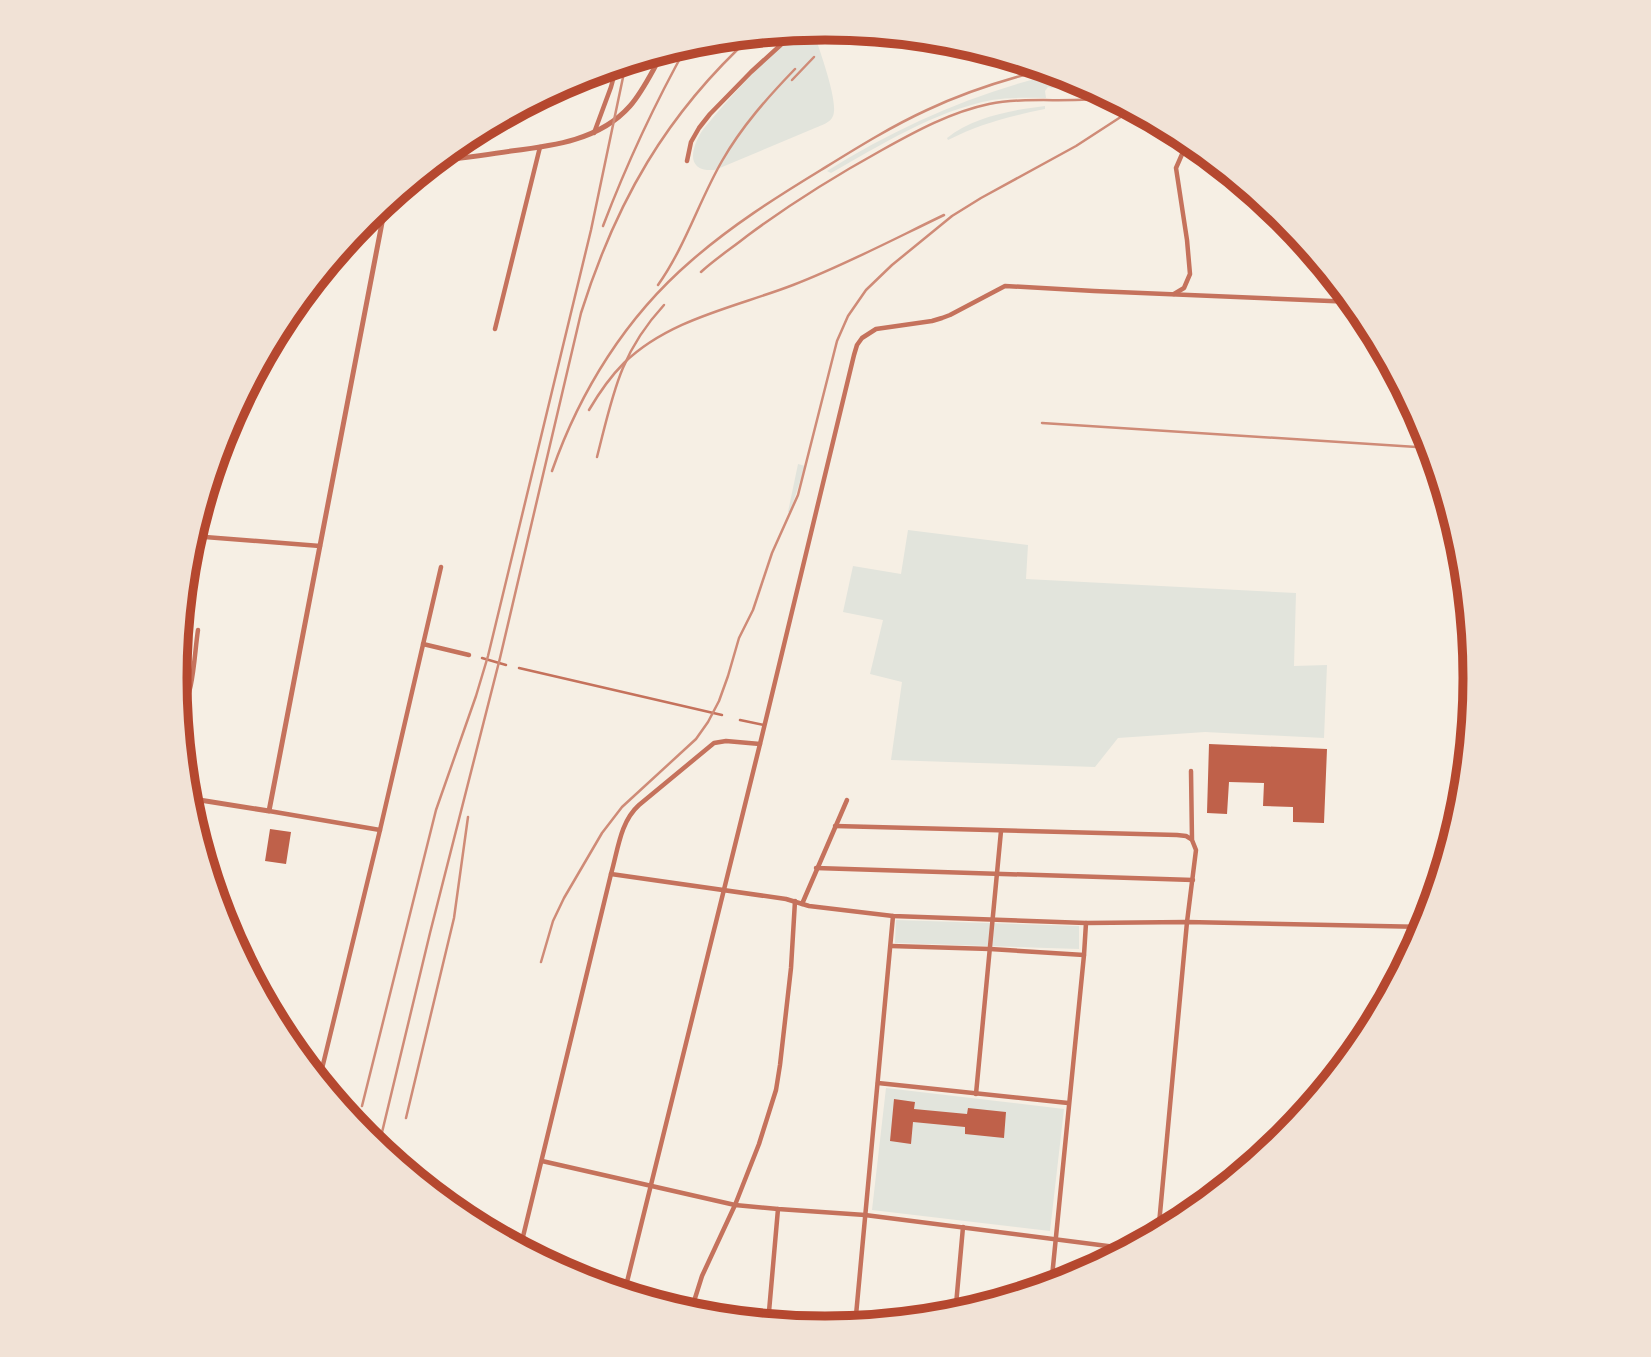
<svg xmlns="http://www.w3.org/2000/svg" width="1651" height="1357" font-family="Spectral,serif">
	<rect width="100%" height="100%" fill="#f6efe4"/>
	<g fill="#e2e4dc">
		<path d="M811,29L814,33C819,49 839,102 833,116C830,123 822,125 815,128L715,170C685,172 691,149 702,131C720,109 785,32 811,29Z"/>
		<path d="M1059,73L1075,78L1076,81L1052,88L1048,87L1045,91L1046,98C1028,98 1010,97 992,100C934,111 881,145 831,173L827,171C899,126 976,92 1059,73Z"/>
		<path d="M1045,106V109C1010,116 979,124 948,140L947,138C973,117 1012,110 1045,106Z"/>
		<path d="M798,464L805,466L790,512H788Z"/>
		<path d="M908,530L1028,545L1026,579L1296,593L1294,666L1327,665L1324,738L1205,732L1118,738L1095,767L891,760L902,682L870,674L883,620L843,612L853,566L901,574Z"/>
		<path d="M896,920L1079,926V949L895,943Z"/>
		<path d="M886,1088L1064,1109L1050,1231L872,1210Z"/>
	</g>
	<g fill="#bf614a">
		<path d="M1209,744L1327,749L1324,823L1293,822V807L1263,806L1264,783L1229,782L1227,814L1207,813Z"/>
		<path d="M270,829L291,832L286,864L265,861Z"/>
		<path d="M894,1099L915,1102L914,1109L967,1114L968,1108L1006,1112L1004,1138L965,1134V1127L913,1122L911,1144L890,1141Z"/>
	</g>
	<g fill="none" stroke-linecap="round" stroke-linejoin="round">
		<g stroke="#c5725c" stroke-width="2.5">
			<path d="M482,658L506,665"/>
			<path d="M519,668L722,715"/>
			<path d="M740,720L764,725"/>
		</g>
		<g stroke="#c5725c" stroke-width="4.5">
			<path d="M594,133L611,87L617,65"/>
			<path d="M687,161L691,142L699,128L710,114L751,72L796,31"/>
			<path d="M1174,294L1184,288L1190,274L1187,240L1176,168L1183,152L1192,142"/>
			<path d="M495,329L540,147"/>
			<path d="M192,536L320,546"/>
			<path d="M423,644L469,655"/>
			<path d="M179,715C194,695 194,656 198,630"/>
			<path d="M269,811L380,830"/>
			<path d="M835,826L1177,835L1186,836L1191,839"/>
			<path d="M816,868L1193,880"/>
			<path d="M611,874L786,899L809,906L893,916L1086,923L1187,922L1426,927"/>
			<path d="M802,904L847,800"/>
			<path d="M891,946L990,949L1084,955"/>
			<path d="M306,1066L321,1070"/>
			<path d="M319,1081L380,830L441,567"/>
			<path d="M878,1083L1068,1103"/>
			<path d="M976,1094L1001,831"/>
			<path d="M542,1161L735,1205L778,1209L865,1215L1131,1249"/>
			<path d="M1158,1235L1187,922L1196,850L1192,840L1191,771"/>
			<path d="M520,1249L611,874C618,850 620,822 639,805L714,743L726,741L760,744"/>
			<path d="M1051,1287L1084,955L1086,923"/>
			<path d="M624,1294L760,744L854,355L857,345L862,338L876,329L932,321L942,318L950,315L1005,286L1094,291L1354,302"/>
			<path d="M690,1314L702,1276L735,1205L759,1144L776,1090L780,1065L791,968L795,901"/>
			<path d="M955,1316L963,1227"/>
			<path d="M768,1323L778,1209"/>
			<path d="M855,1326L893,916"/>
		</g>
		<g stroke="#c5725c" stroke-width="5">
			<path d="M436,161C461,158 486,155 511,151C553,146 600,140 630,106C644,90 653,69 664,51"/>
			<path d="M187,798L269,811L386,202"/>
		</g>
		<g stroke="#cf8b77" stroke-width="2.5">
			<path d="M792,80L814,57"/>
			<path d="M603,226C627,163 655,103 688,44"/>
			<path d="M701,272C715,259 732,248 747,236C790,204 835,176 882,150C916,131 951,112 989,104C1030,96 1071,104 1112,97"/>
			<path d="M658,285C685,247 699,201 722,161C742,126 768,97 795,69"/>
			<path d="M589,410C599,393 610,377 624,363C669,319 736,307 793,285C845,265 894,239 944,215"/>
			<path d="M1042,423L1432,448"/>
			<path d="M597,457C613,395 619,354 664,305"/>
			<path d="M552,471C580,391 626,317 691,261C731,226 775,198 821,170C855,149 890,127 927,110C965,92 1006,79 1047,69"/>
			<path d="M541,962L553,921L564,898L602,833L622,807L696,739L708,722L719,701L728,676L739,638L753,610L772,553L798,495L837,341L848,316L866,290L892,265L952,216L981,198L1076,146L1133,109"/>
			<path d="M362,1106L436,810L476,696L488,656L591,230L626,63"/>
			<path d="M406,1118L454,918L468,817"/>
			<path d="M378,1149L430,933L500,658L581,313C616,202 666,114 753,35"/>
		</g>
	</g>
	<path d="M0 0H1651V1357H0ZM187 678a638 638 0 1 1 1276 0a638 638 0 1 1-1276 0Z" fill="#f1e2d6" fill-rule="evenodd"/>
	<path fill="none" stroke="#b5482f" stroke-width="9" d="M187 678a638 638 0 1 1 1276 0a638 638 0 1 1-1276 0Z"/>
</svg>
